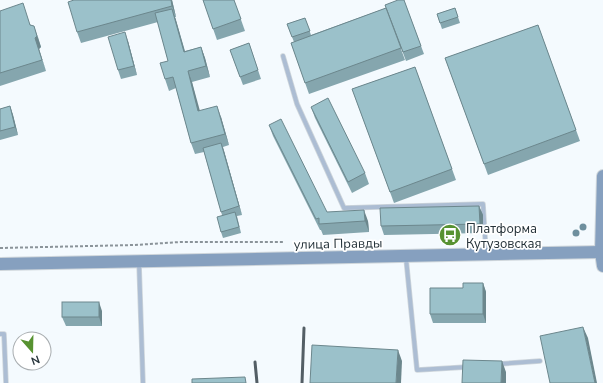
<svg xmlns="http://www.w3.org/2000/svg" width="603" height="383" font-family="'Nunito Sans',sans-serif">
	<rect width="100%" height="100%" fill="#f4fafe"/>
	<g fill="none" stroke-linecap="round" stroke-linejoin="round">
		<g stroke="#cfd6db" stroke-width="5.5">
			<g id="lane">
				<path d="M283,56L297,104L344,208L483,204L486,252"/>
				<path d="M406,258L417,370L467,367"/>
				<path d="M139,263L143,383"/>
				<path d="M0,334H4L6,383"/>
				<path d="M498,364L540,361"/>
			</g>
		</g>
		<g stroke="#cfd6db" stroke-width="14">
			<g id="secondary">
				<path d="M603,176L601,252L603,266"/>
				<path d="M0,264L601,252"/>
			</g>
		</g>
		<path stroke="#8a9399" stroke-width="2" stroke-dasharray="3 2" stroke-linecap="butt" d="M0,248L135,245L180,242H284"/>
		<use href="#lane" stroke="#acbdd3" stroke-width="4"/>
		<use href="#secondary" stroke="#86a0bf" stroke-width="12"/>
		<g stroke="#535e65" stroke-width="3">
			<path d="M255,362L257,383"/>
			<path d="M302,383L304,328"/>
		</g>
	</g>
	<g fill="#6e8f9e">
		<circle cx="583" cy="227" r="3.5"/>
		<circle cx="576" cy="233" r="3.5"/>
	</g>
	<g fill="#85a6ae">
		<path d="M172,0L176,17H175L185,51L201,47L205,58L210,77L192,82L199,111L221,117L229,145L223,147L242,215L237,216L241,233L223,238L221,232L222,215L204,152L195,154L191,143L176,88L169,91L165,79L168,61L158,22L81,43L77,32Z"/>
		<path d="M203,0H234L245,31L217,40Z"/>
		<path d="M404,0L424,54L406,61L385,5Z"/>
		<path d="M386,8L405,60L309,94L291,43L294,42L287,24L305,18L311,35Z"/>
		<path d="M455,8L460,23L442,29L437,14Z"/>
		<path d="M0,11L31,25L38,37L41,47L39,49L46,71L0,86Z"/>
		<path d="M538,25L580,141L488,175L445,58Z"/>
		<path d="M128,41L137,75L121,79L118,70Z"/>
		<path d="M249,43L261,79L243,85L230,50Z"/>
		<path d="M415,67L456,180L394,203L352,89Z"/>
		<path d="M10,106L13,115L18,135L0,140V109Z"/>
		<path d="M311,107L365,173L369,184L352,193L315,118Z"/>
		<path d="M269,125L327,212L368,221L369,232L323,235L321,230H320L273,136Z"/>
		<path d="M479,206L483,215V233L384,235L381,226Z"/>
		<path d="M483,283L486,292V323H433L430,314L463,288Z"/>
		<path d="M102,311V326H66L62,317Z"/>
	</g>
	<g fill="#6c878d">
		<path d="M171,0H172L176,17L172,6Z"/>
		<path d="M172,9L176,20L188,63L184,52Z"/>
		<path d="M34,26L41,47L39,49L46,71L35,38Z"/>
		<path d="M125,32L128,41L137,75L134,66Z"/>
		<path d="M201,47L205,58L210,77L206,66Z"/>
		<path d="M188,71L192,82L203,122L198,111Z"/>
		<path d="M10,106L13,115L18,135L15,127Z"/>
		<path d="M217,106L221,117L229,145L225,134Z"/>
		<path d="M221,143L224,151L242,215L239,206Z"/>
		<path d="M479,206L483,215V233L480,224Z"/>
		<path d="M364,210L368,221L369,232L365,221Z"/>
		<path d="M483,283L486,292V323L483,314Z"/>
		<path d="M99,302L102,311V326L99,317Z"/>
		<path d="M583,327L588,338L597,383H595Z"/>
		<path d="M398,350L402,361L401,383H396Z"/>
		<path d="M502,361L506,372V383H501Z"/>
	</g>
	<g fill="#9bc1ca" stroke="#6c878d">
		<path d="M74,0H171L172,6L77,32L68,2Z"/>
		<path d="M203,0H234L241,19L213,29Z"/>
		<path d="M398,0H404L421,46L403,52L385,5Z"/>
		<path d="M23,3L30,25L34,26L37,36L35,38L42,60L0,73V11Z"/>
		<path d="M386,8L401,48L305,83L291,43Z"/>
		<path d="M455,8L458,17L440,23L437,14Z"/>
		<path d="M172,9L184,52L201,47L206,66L188,71L198,111L217,106L225,134L191,143L173,77L165,79L160,63L168,61L155,13Z"/>
		<path d="M305,18L310,31L292,37L287,24Z"/>
		<path d="M538,25L576,130L484,164L445,58Z"/>
		<path d="M125,32L134,66L118,70L108,37Z"/>
		<path d="M249,43L258,70L240,77L230,50Z"/>
		<path d="M415,67L452,169L390,192L352,89Z"/>
		<path d="M328,98L365,173L348,182L311,107Z"/>
		<path d="M10,106L15,127L0,131V109Z"/>
		<path d="M281,119L327,212L364,210L365,221L319,224V218L316,219L269,125Z"/>
		<path d="M221,143L239,206L221,212L203,148Z"/>
		<path d="M479,206L480,224L381,226L380,208Z"/>
		<path d="M235,212L239,227L221,232L217,217Z"/>
		<path d="M463,283H483V314H430V288H463Z"/>
		<rect x="62" y="302" width="37" height="15"/>
		<path d="M583,327L595,383H550L540,336Z"/>
		<path d="M312,345L398,350L396,383H310Z"/>
		<path d="M463,360L502,361L501,383H462Z"/>
		<path d="M245,377L246,383H192V379Z"/>
	</g>
	<defs>
		<g id="bus-disc" transform="scale(1.15)"><circle r="9.5" fill="#579231" stroke="#fff"/><path d="M-5-6H5V4H4V6H2V4H-2V6H-4V4H-5ZM-3.5-4V0h7V-4ZM-3.5 1.2v1.5H-2V1.2ZM2 1.2v1.5H3.5V1.2Z" fill="#fff"/></g>
	</defs>
	<g fill-rule="evenodd">
		<use href="#bus-disc" x="450" y="235"/>
	</g>
	<g text-anchor="middle" stroke-width="3.5" stroke-linejoin="round" paint-order="stroke">
		<g font-size="13" fill="#253239" stroke="#fff" text-anchor="start">
			<text x="466" y="233">Платформа<tspan x="466" dy="15">Кутузовская</tspan></text>
		</g>
		<g font-size="13" fill="#253239" stroke="#fff">
			<text transform="translate(338 243) rotate(-1)" y="5">улица Правды</text>
		</g>
	</g>
	<g transform="translate(32 351) rotate(160)"><circle r="19" fill="#ffffff" stroke="#a8adb0"/>
	<path d="M0-3L7 15L0 10L-7 15Z" fill="#579231"/>
	<text y="-6" font-size="11" font-weight="bold" text-anchor="middle" fill="#253239">N</text>
	</g>
</svg>
